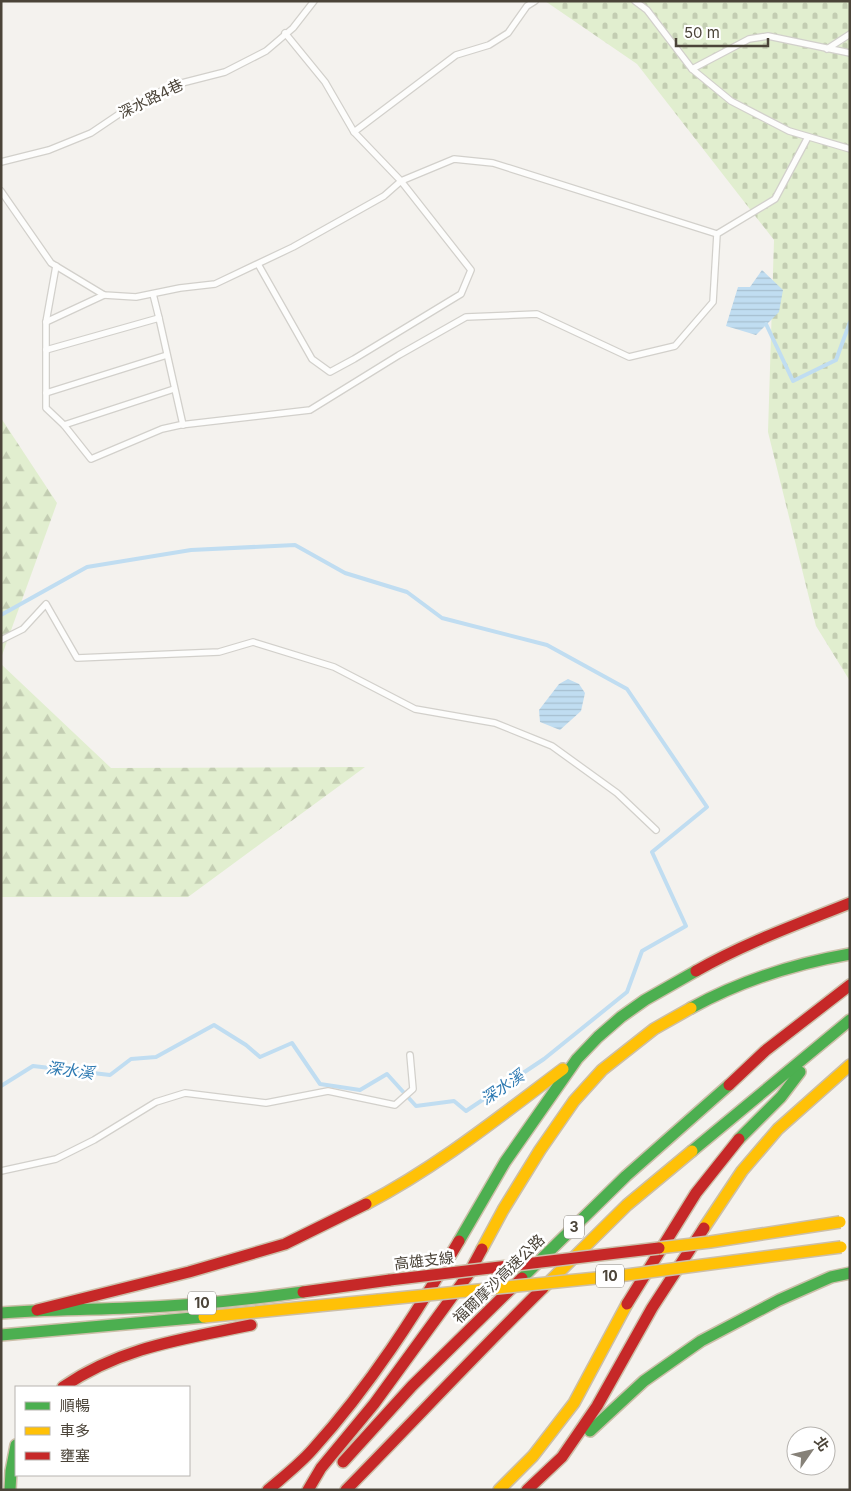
<svg xmlns="http://www.w3.org/2000/svg" width="851" height="1491" font-family="Inter,'Noto Sans TC',sans-serif">
	<defs>
		<pattern id="forest-firs" width="22" height="20" patternUnits="userSpaceOnUse" patternTransform="scale(1.25)"><rect width="22" height="20" fill="#e1eecf"/><path d="M5 1l3.5 6h-7zM16 11l3.5 6h-7z" fill="#c3cdb2"/></pattern>
		<pattern id="cemetery-stones" width="16" height="16" patternUnits="userSpaceOnUse" patternTransform="scale(1.25)"><rect width="16" height="16" fill="#e1eecf"/><path d="M2 7V4a2 2 0 0 1 4 0v3zM10 15v-3a2 2 0 0 1 4 0v3z" fill="#c3cdb2"/></pattern>
		<pattern id="water-rules" width="6" height="5" patternUnits="userSpaceOnUse" patternTransform="scale(1.25)"><rect width="6" height="5" fill="#c0ddf1"/><path d="M0 2.5h6" fill="none" stroke="#a6bfcf"/></pattern>
	</defs>
	<rect width="100%" height="100%" fill="#f4f2ee"/>
	<g fill="url(#forest-firs)">
		<path d="M1,418L57,503L1,658Z"/>
		<path d="M1,664L111,768L365,767L188,897H1Z"/>
	</g>
	<path fill="url(#cemetery-stones)" d="M545,1H850V681L816,626L768,432L774,240L637,64Z"/>
	<g fill="url(#water-rules)">
		<path d="M762,270L783,290L779,312L756,335L726,326L738,287H750Z"/>
		<path d="M568,679L579,684L585,693L581,711L560,730L540,722L539,710L559,684Z"/>
	</g>
	<g fill="none" stroke-linecap="round" stroke-linejoin="round">
		<g stroke="#c0ddf1" stroke-width="4">
			<path d="M766,324L793,381L836,360L850,322"/>
			<path d="M1,615L87,567L191,550L295,545L345,573L407,592L442,618L547,645L627,689L707,807L652,852L686,926L642,951L627,992L544,1059L466,1111L454,1101L416,1106L387,1074L360,1090L320,1084L292,1043L260,1057L246,1045L214,1025L156,1057L131,1059L110,1075L33,1066L1,1086"/>
		</g>
		<g stroke="#d2d0cb" stroke-width="8">
			<g id="lane">
				<path d="M635,1L647,10L692,69L731,101L789,131L850,149"/>
				<path d="M285,33L325,82L354,132L401,181L454,159L493,163L717,234"/>
				<path d="M827,49L850,34"/>
				<path d="M692,69L749,39L768,36L850,53"/>
				<path d="M354,132L456,55L489,45L508,33L527,6L535,1"/>
				<path d="M1,162L49,150L91,133L134,104L174,85L225,72L266,51L293,28L314,1"/>
				<path d="M1,191L51,263L104,295L136,297L180,288L215,284L293,247L384,196L401,181L471,270L461,294L354,359L330,372L312,359L258,264"/>
				<path d="M56,266L46,322V408L64,425L91,459L162,429L180,425L310,410L399,355L466,317L537,314L629,357L675,346L713,302L717,234L775,199L808,137"/>
				<path d="M153,294L159,318"/>
				<path d="M46,322L104,295"/>
				<path d="M46,350L159,318L183,425"/>
				<path d="M46,393L167,355"/>
				<path d="M64,425L174,389"/>
				<path d="M1,640L23,629L46,604L77,658L219,652L253,642L334,667L415,709L495,723L552,746L617,793L656,830"/>
				<path d="M1,1171L56,1159L94,1140L156,1102L185,1093L266,1103L328,1091L395,1105L413,1089L410,1055"/>
			</g>
		</g>
		<g stroke="#ccbfa9" stroke-width="14">
			<g id="fast">
				<path d="M691,1008C742,980 793,964 850,954"/>
				<path d="M739,1139L781,1097L800,1072"/>
				<path d="M692,1151L850,1020"/>
				<path d="M459,1241L505,1162L577,1059L598,1037L621,1017L645,1000L696,971"/>
				<path d="M522,1278L626,1176L729,1085"/>
				<path d="M1,1313C43,1309 85,1310 127,1308C186,1306 245,1300 303,1292"/>
				<path d="M1,1335L204,1317"/>
				<path d="M590,1431L644,1381L701,1341L779,1300L831,1277L850,1273"/>
				<path d="M10,1490L11,1471L16,1445"/>
			</g>
		</g>
		<g stroke="#ccbfa9" stroke-width="14">
			<g id="slow">
				<path d="M366,1204C437,1167 499,1117 563,1069"/>
				<path d="M704,1228L742,1171L778,1129L850,1065"/>
				<path d="M482,1249L503,1210L540,1150L574,1101L602,1070L654,1029L691,1008"/>
				<path d="M543,1288L627,1205L692,1151"/>
				<path d="M204,1317L378,1300"/>
				<path d="M499,1490L533,1456L574,1403L627,1304"/>
			</g>
		</g>
		<g stroke="#ccbfa9" stroke-width="14">
			<g id="jam">
				<path d="M696,971C745,943 798,924 850,903"/>
				<path d="M729,1085L765,1051L850,985"/>
				<path d="M303,1292L390,1280"/>
				<path d="M627,1304L696,1193L739,1139"/>
				<path d="M37,1310L189,1272L285,1244L366,1204"/>
				<path d="M63,1387C121,1347 184,1339 251,1325"/>
				<path d="M343,1462L412,1386L522,1278"/>
				<path d="M268,1490C283,1477 300,1464 313,1449C370,1386 416,1314 459,1241"/>
				<path d="M308,1490L321,1468L374,1404L468,1275L482,1249"/>
				<path d="M346,1490C412,1423 476,1354 543,1288"/>
				<path d="M527,1490L562,1457L597,1406L652,1308L704,1228"/>
			</g>
		</g>
		<use href="#lane" stroke="#fdfdfc" stroke-width="5.5"/>
		<use href="#fast" stroke="#4caf50" stroke-width="11"/>
		<use href="#slow" stroke="#ffc107" stroke-width="11"/>
		<use href="#jam" stroke="#c62828" stroke-width="11"/>
		<g stroke="#ccbfa9" stroke-width="14" stroke-linecap="butt">
			<g id="slow-bridge">
				<path d="M659,1248L710,1242L840,1222"/>
				<path d="M378,1300L626,1275L841,1247"/>
			</g>
		</g>
		<g stroke="#ccbfa9" stroke-width="14" stroke-linecap="butt">
			<path id="jam-bridge" d="M390,1280L659,1248"/>
		</g>
		<use href="#slow-bridge" stroke="#ffc107" stroke-width="11"/>
		<use href="#jam-bridge" stroke="#c62828" stroke-width="11"/>
	</g>
	<g text-anchor="middle" stroke-width="5" stroke-linejoin="round" paint-order="stroke">
		<g fill="#fff" stroke="#817c74" stroke-width="1">
			<rect x="564" y="1215.5" width="20" height="23" rx="4"/>
			<rect x="596" y="1264.5" width="28" height="23" rx="4"/>
			<rect x="188" y="1291.5" width="28" height="23" rx="4"/>
		</g>
		<g font-size="14" font-weight="bold" fill="#4b4439">
			<text x="574" y="1232">3</text>
			<text x="610" y="1281">10</text>
			<text x="202" y="1308">10</text>
		</g>
		<g font-size="15" fill="#4b4439" stroke="#fff">
			<text transform="translate(151 99) rotate(-26)" y="5">深水路4巷</text>
			<text transform="translate(424 1261) rotate(-7)" y="5">高雄支線</text>
			<text transform="translate(499 1279) rotate(-44)" y="5">福爾摩沙高速公路</text>
		</g>
		<g font-size="16" font-style="italic" fill="#2e7ab2" stroke="#fff">
			<text transform="translate(70 1070) rotate(7)" y="6">深水溪</text>
			<text transform="translate(502 1087) rotate(-34)" y="6">深水溪</text>
		</g>
	</g>
	<rect width="851" height="1491" fill="none" stroke="#4b4439" stroke-width="5"/>
	<rect x="15" y="1386" width="175" height="90" fill="#ffffff" stroke="#b7b4b0"/>
	<rect x="25" y="1402" width="25" height="8" fill="#4caf50" stroke="#b7b4b0"/>
	<text x="60" y="1411" font-size="15" fill="#4b4439">順暢</text>
	<rect x="25" y="1427" width="25" height="8" fill="#ffc107" stroke="#b7b4b0"/>
	<text x="60" y="1436" font-size="15" fill="#4b4439">車多</text>
	<rect x="25" y="1452" width="25" height="8" fill="#c62828" stroke="#b7b4b0"/>
	<text x="60" y="1461" font-size="15" fill="#4b4439">壅塞</text>
	<g transform="translate(811 1451) rotate(56)"><circle r="24" fill="#ffffff" stroke="#b7b4b0"/>
	<path d="M0-4L9 19L0 12L-9 19Z" fill="#868178"/>
	<text y="-8" font-size="14" font-weight="bold" text-anchor="middle" fill="#4b4439">北</text>
	</g>
	<path d="M676 38v8h92v-8" fill="none" stroke="#4b4439" stroke-width="2.5"/>
	<text x="684" y="38" font-size="15" fill="#4b4439" stroke="#ffffff" stroke-width="4" paint-order="stroke">50 m</text>
</svg>
